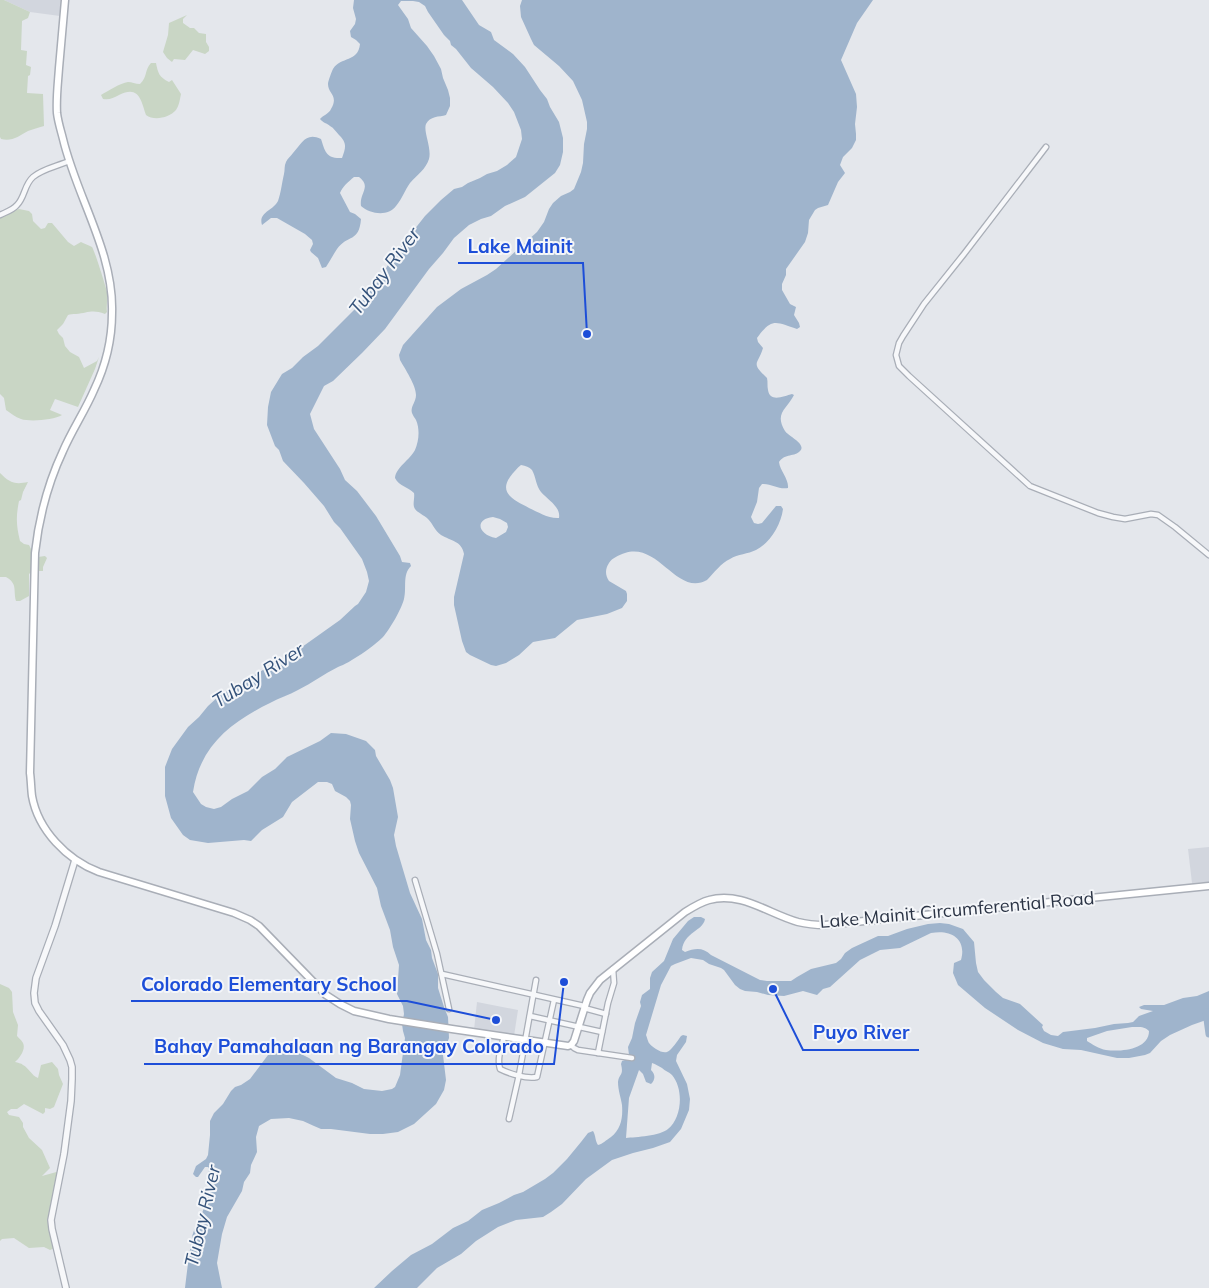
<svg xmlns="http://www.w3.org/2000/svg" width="1209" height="1288" font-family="Mulish,sans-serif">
	<rect width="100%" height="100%" fill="#e4e7ec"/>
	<g fill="#d2d6de">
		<path d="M4,0H62L60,16L30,12Z"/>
		<path d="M1209,847V882L1192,883L1188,849Z"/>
		<path d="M477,1002L518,1010L514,1036L474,1030Z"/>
	</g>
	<g fill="#c9d6c5">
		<path d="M0,0H4L30,12L28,18L22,21L21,50L27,51L26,65L31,67L30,75L28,76L27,93L43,94L44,126C38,128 33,129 28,131C19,136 12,142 1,139L0,137Z"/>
		<path d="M187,15L183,19V23L190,28H194L199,33L206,34V42L209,47V51L205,54L193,50L185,60L174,59L172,62L167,58L163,52L168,35L169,23Z"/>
		<path d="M151,63H156C158,73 159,77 169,82L172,80L181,94C180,99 179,106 176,110C169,118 154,121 146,115C141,100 139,85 119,95C113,98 110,100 103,99L101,95C108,91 120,83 128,82C132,82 135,84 140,84C148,76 144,71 151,63Z"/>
		<path d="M19,209L29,211L32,214L33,221L41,229L45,228L48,223H52L68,242L74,246L81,242C84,244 89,245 92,247C94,249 106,287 107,292C108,299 106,305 107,312L105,314C92,309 88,313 76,314C73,314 70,314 68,315L63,324L57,330L59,334L63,338L65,346L70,352L79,357L84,368L97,361L99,357L95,369L78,407L55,399L50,410L62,415C54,420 30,422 21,419C15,417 11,413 6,410L4,398L0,394V217L7,213Z"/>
		<path d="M0,473C9,482 14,485 28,482L23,492L21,500L19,501C16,516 16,525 20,541L24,544L29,545L34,555L38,557L45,556L47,558L43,567V571H32L29,574V596L20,601H16C13,590 18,584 6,577H0Z"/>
		<path d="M0,984L9,988L12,992L13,1012L18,1025L17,1036C18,1037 23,1042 23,1043C26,1049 20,1058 15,1062C18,1063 21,1063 23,1065C29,1068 31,1075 38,1078L41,1065L52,1062L58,1069L59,1075L63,1084L54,1107L50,1109L45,1108V1112L43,1114L24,1104L17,1109H11L7,1112L9,1115L19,1117L23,1123V1127L29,1138L42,1150L50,1168L42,1176L60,1171L52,1208L55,1248L50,1250L44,1247L29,1248L14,1238L2,1239L0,1241Z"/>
	</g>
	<g fill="#9fb4cc" fill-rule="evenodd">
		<path d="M354,0H462L479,25L491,32L494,40L513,54L525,67L540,90L547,99L550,107L559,122L563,138V152L560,165L555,173L525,197L505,206L491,216L481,219L469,225L454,238L443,253L429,269L385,329L362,353L333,381L324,386L310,414L314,429L340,469L345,480L357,491L376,516L400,556L402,562L410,563L411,566C402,575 407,587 404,599C401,610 390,629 383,637C374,646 350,663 338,667C324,674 312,683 298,690C289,695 279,698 270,703C231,722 200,746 193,792L201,804L206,807L214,809L221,807L232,799L248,791L262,777L275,769L287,757L320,741L331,733L346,734L366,741L375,750L376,756L390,780L393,788L398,817L394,835L396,846L410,893L422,919L426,940L431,950L432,958L438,974V988L444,1007L448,1017L449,1038L443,1055L446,1080L444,1090L436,1104L414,1124L398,1132L383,1134H370L331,1129H321L314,1126L303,1121L289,1118L271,1119L259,1126L256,1137L257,1152L251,1165L250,1173L244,1182L242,1191L227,1217L222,1234L217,1263L222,1288H185C187,1271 189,1254 192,1238C193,1230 198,1223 201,1216C207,1201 212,1183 208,1167H205L198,1177H196L193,1174L196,1166L206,1159L208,1155L210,1135V1121L214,1113L223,1104L231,1091L235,1087L241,1085L250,1079L268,1055L273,1052L288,1050L295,1051L309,1058L336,1078L352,1083L364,1089L382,1091L392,1089L395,1087L400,1075L405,1038L403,1031L402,1024L404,1014L403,1006L397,994L399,965L393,947L390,930L381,906L377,888L359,853L355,841L350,819L351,805L350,801L346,797L335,791L332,784L327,782H318L292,802L283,817L262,830L251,841L244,840L208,843L190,840L183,835L171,818L165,796V767L172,749L188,727L199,717L208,706L219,696L302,647L340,620L355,606L358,604L366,592L369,581L367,572L362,559L340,528L334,522L324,506L304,483L283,461L279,450L275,446L267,425L268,407L271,392L282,374L292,368L303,357L318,346L356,308L378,282L392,258L410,235L425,216L441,200L454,189L462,187L468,183L480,178L487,174L497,171L507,165L516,157L522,139L521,130L514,112L508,103L493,87L471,68L456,49L451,45L450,41L444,35L428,12L425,6L419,2L413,1H401L398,5L408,19L411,28L427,46L434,56L441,69L443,78L448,90L450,98V106L446,115C439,117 430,116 426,124C423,131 432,148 429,159C426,169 417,175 410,183C405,190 402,199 396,206C388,217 370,214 361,206C359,193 372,187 359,177H354C348,182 343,186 340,193L350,212L355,214L361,219C359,243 348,234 337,249C333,255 330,261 326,267L322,268L318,258L311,252L310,250L313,244L312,240L305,234L277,218H271L262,225C258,212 273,211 278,201C281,193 282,182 284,174C285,170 284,166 286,162C287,159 291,156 293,153C302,143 306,132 321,139C325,151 326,159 342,158C346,147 347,143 339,135C336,132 334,128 330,126C327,123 323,123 320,119C323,115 329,114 331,109C339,95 328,94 328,84C328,81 332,71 333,69C341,56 358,63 360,44L356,40L351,37L350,31L355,24L356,19L353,8Z"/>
		<path d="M522,0H873L857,23L841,60L856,94L857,107L855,124L856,134V140L852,148L843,157L840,165L845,173L838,182L828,205L818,208L815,210L809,220L808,233L805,242L786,269V275L782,284V290L790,304L796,307L794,315L799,323L800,327L797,329C776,322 772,317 757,338L758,342L763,348C758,365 750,362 767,378C768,382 767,386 768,390C770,403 784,396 792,394L794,395C787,409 774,413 785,431C788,436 807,444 800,451C795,457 785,453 779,462C780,471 789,479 788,488C779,490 771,483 762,484L759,488L757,502L751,517L754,523L758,524L762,523L776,506H781L783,509C781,525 770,543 756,550C748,554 738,554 730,559C721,563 714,573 707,580C677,597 659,542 625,553C619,555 612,558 609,563C605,569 605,575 609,581L626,591L627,594V601L622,608L607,614L577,620L555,638L533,642L519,655L506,663L496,666L491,665L470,655L466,652L462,641L454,605V597L464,554C462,541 451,541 441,535C435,531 433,524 428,519C424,515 418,513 415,509C412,505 415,498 414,493C408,487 399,486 395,478C396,467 410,460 415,450C419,441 420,429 416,420C415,418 413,416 412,413C410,407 416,402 416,395C416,385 405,369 400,360L399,355L403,345L437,307L461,289L487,275L496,269L537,232L544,222L549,209L553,203L561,196L570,192L574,189L581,172L583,163L584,144L587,129V122L582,100L573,81L559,66L534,45L531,39L521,17L520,6ZM521,465C526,466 529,467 532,470C536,477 536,486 541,492C548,500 561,507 559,518C549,519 538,512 529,508C516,501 498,494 510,477C513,473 517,468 521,465ZM493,517L500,519L507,523L508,527L506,532L496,538C478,535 474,519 493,517Z"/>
		<path d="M694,917H701L705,919C703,931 684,932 682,950L685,952C695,948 703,947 711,955L760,980L767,981H791L797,977L811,969L836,963L841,959L845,953L852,948L878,936H888L907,929L928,924L940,923L949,924L963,929L974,942L976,963L978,972L984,980L996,992L1003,998L1020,1004L1043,1025L1042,1027L1044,1031L1051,1035L1058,1036L1063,1032L1095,1028L1114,1024L1128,1023L1133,1022L1139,1016L1153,1011L1141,1009L1139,1007L1144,1005H1164L1183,998L1197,996L1209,991V1019L1192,1025L1170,1035L1161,1041L1150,1053L1145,1055L1129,1058H1117L1081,1050L1063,1049L1043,1043L1018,1030L985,1008L958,985L953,973L954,963L961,960C967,939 951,929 931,933L900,948L880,950L860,960L830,987L823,989L817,995L803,991L784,996L768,995L757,992L745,991L740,989L735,985L724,970L721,968L709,964L703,960L691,958L675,964L671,966L661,985L646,1035C647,1037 648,1042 649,1043C652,1047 662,1054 667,1052C672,1050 678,1040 681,1036L683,1035L687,1036L686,1042L677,1055L676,1061L687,1084L690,1099L689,1110L681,1129L670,1142L653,1148L633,1153L612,1160L586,1179L562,1204L551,1212L543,1217L516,1220L498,1227L476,1241L461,1254L437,1268L417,1288H374L392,1271L411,1255L432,1244L453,1228L468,1221L482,1210L499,1203L514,1195L523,1192L545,1179L553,1173L567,1159L581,1142L588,1133L593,1131C596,1136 595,1141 598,1145C603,1144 606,1140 611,1137C621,1129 623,1118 622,1105C621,1098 618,1090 618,1082C619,1073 624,1076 621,1064L622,1061L628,1059L629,1055L628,1047L632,1038L635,1023L641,1006L640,1002L642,995L650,989V978L652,972L664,961L673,939L688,921ZM1132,1027C1138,1027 1145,1026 1149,1031C1149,1050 1120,1052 1106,1050C1099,1049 1092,1044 1087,1041V1038L1107,1031ZM652,1063C656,1064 658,1066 662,1068C665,1071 669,1072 672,1075C684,1089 682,1118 668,1129C660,1136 636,1137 626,1138L629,1098L639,1070L643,1074L646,1082L651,1084C655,1080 656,1075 651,1070Z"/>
	</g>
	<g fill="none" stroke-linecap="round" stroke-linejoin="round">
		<path stroke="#9fb4cc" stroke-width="7" d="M1206,1012L1209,1034"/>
		<g stroke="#a9aeb7" stroke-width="7">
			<g id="minor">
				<path d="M1046,147L964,254L924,304L903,336L899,343L896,355L899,366L909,376L1030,486L1098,513L1113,517L1125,519L1151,514L1158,515L1175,527L1209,555"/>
				<path d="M0,215C6,212 13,210 17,205C25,197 24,185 33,177C42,169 58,166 69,161"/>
				<path d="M415,880L437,954L449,1009"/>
				<path d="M442,974L584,1006"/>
				<path d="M584,1008L606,1014"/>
				<path d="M530,1016L602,1032"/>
				<path d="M504,1037C501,1047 497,1059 500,1069C510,1074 526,1079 537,1077L554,1000"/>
				<path d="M571,1045L574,1048L578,1050L632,1058"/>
				<path d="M598,1053L608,1003L614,983L613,969"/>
				<path d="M509,1119L519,1075L536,980"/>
			</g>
		</g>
		<g stroke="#a9aeb7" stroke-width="8">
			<path id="tertiary" d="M66,1288L52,1229L51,1220L64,1154L71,1101L72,1079V1067L70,1060L63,1045L39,1011L35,1003L34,993L36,978L55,926L75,860"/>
		</g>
		<g stroke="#a9aeb7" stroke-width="9">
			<path id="secondary" d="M65,0C63,23 61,45 59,68C58,83 56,98 57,113C58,122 61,131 63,139C77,198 114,252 112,313C112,339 105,367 94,390C85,411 72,430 63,451C48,483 39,517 35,553L30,773C31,780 31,788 32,796C38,830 67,860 99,872L234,913L250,920L259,926L326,995L340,1004L354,1011L389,1019L452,1029L568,1046L571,1045L574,1041L587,1000L590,993L600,980L685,912C693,907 701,902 709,900C741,891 769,914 798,922C806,924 816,925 825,925L1209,886"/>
		</g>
		<use href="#minor" stroke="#f7f8fa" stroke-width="4.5"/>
		<use href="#tertiary" stroke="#f7f8fa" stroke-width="5.5"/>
		<use href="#secondary" stroke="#fff" stroke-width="6"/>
	</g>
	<g text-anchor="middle" stroke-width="4" stroke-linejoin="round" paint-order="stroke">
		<g font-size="18" fill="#2b3445" stroke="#f4f6f9">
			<text transform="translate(957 910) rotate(-5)" y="6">Lake Mainit Circumferential Road</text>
		</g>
		<g font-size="19" font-style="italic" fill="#34527a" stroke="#f4f6f9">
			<text transform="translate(384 271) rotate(-53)" y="7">Tubay River</text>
			<text transform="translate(258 675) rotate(-32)" y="7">Tubay River</text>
			<text transform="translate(202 1216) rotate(-77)" y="7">Tubay River</text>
		</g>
	</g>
	<path fill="none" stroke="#1d4ed8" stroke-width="2" d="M587 334L583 263H458M496 1020L407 1001H131M773 989L803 1050H919M564 982L554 1064H144"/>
	<g fill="#1d4ed8" stroke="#f4f6f9" stroke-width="2">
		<circle cx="587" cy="334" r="5"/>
		<circle cx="496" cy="1020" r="5"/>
		<circle cx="773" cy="989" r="5"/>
		<circle cx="564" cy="982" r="5"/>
	</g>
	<g font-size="19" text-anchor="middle" font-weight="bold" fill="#1d4ed8" stroke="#f4f6f9" stroke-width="4" stroke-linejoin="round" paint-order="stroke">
		<text x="520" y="253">Lake Mainit</text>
		<text x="269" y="991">Colorado Elementary School</text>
		<text x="861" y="1039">Puyo River</text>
		<text x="349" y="1053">Bahay Pamahalaan ng Barangay Colorado</text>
	</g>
</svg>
